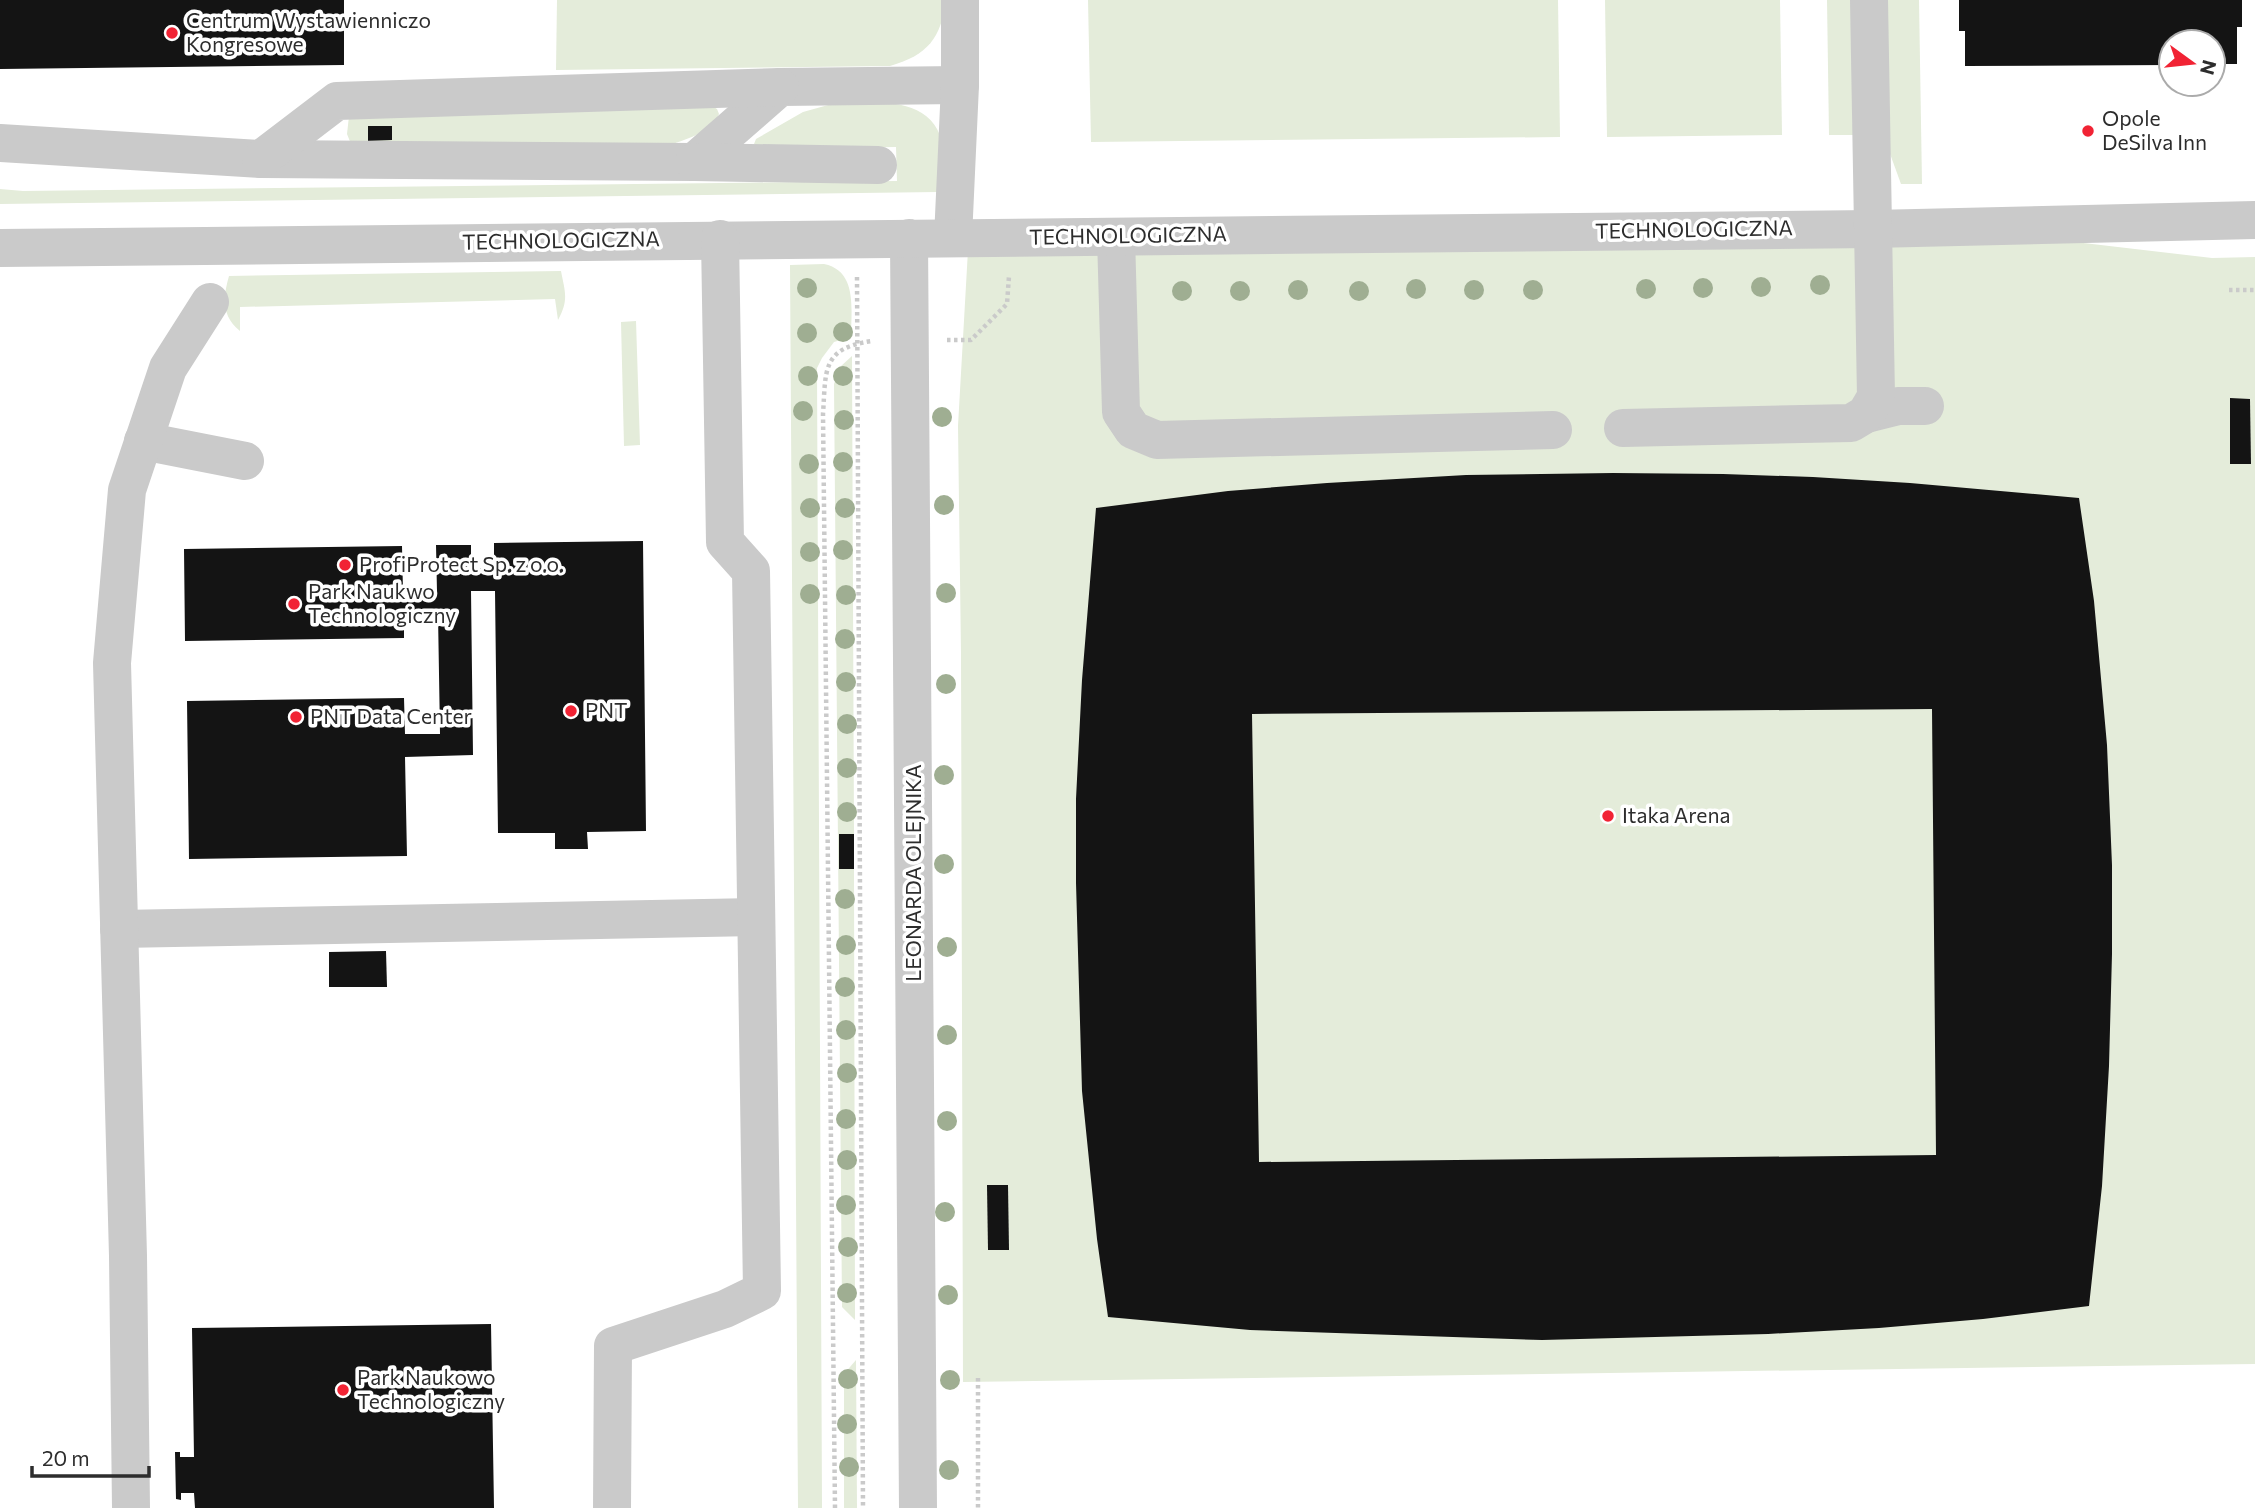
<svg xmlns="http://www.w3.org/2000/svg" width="2255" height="1508" font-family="Commissioner,sans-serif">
	<rect width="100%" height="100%" fill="#fff"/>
	<g fill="#e4ecda">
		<path d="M557,0H946C941,38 928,55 890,66L556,70Z"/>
		<path d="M1088,0H1558L1560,137L1091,142Z"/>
		<path d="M1605,0H1780L1782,135L1607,137Z"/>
		<path d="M1827,0H1851L1853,135H1829Z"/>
		<path d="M1887,0H1919L1922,184H1901L1889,151Z"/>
		<path d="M839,102C875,103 931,95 942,142C944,155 939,178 938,192L0,204V189L23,191L897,181L896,147L762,149L757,148L754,144L756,139L803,112Z"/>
		<path d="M712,106L717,109L719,114C711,133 684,140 666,146L351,144L347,134L349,116Z"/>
		<path d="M2075,242L2212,258L2255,257V1364L963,1382L961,654L958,426L968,250Z"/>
		<path d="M824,264C858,271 851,310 851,337L834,342L822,358L817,368L822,1508H798L790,265Z"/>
		<path d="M561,271C565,292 569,300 558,320L555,299L240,307V331C221,316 223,297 229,276Z"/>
		<path d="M636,321L640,445L624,446L621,322Z"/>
		<path d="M852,356L854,834H839V868L854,869L855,1320L842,1307L834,384L840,367Z"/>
		<path d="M856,1360L857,1508H844V1374Z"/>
	</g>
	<g fill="#141414" fill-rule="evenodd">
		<path d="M0,0H344V65L0,69Z"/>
		<path d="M1959,0H2242V27H2237V64H2213V42H2171V65L1965,66V31H1959Z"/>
		<path d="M368,126H392V140L368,141Z"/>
		<path d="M2230,398L2250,399L2251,464H2230Z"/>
		<path d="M1613,473L1723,474L1813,477L1910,483L2079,498L2094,601L2107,745L2112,865V954L2109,1066L2102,1186L2089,1306L1983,1319L1879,1328L1768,1334L1542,1340L1250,1330L1108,1317L1097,1239L1082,1091L1076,883V799L1082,680L1096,508L1228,491L1327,483L1466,475ZM1932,709L1936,1155L1259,1162L1252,714Z"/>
		<path d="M643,541L646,831L587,832L588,849H555V833H498L495,591H471L473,755L405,757L407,856L189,859L187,701L404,698L405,734H440L438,614L404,615V638L185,641L184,549L402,546L403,592H437L436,545H471V568H494V543Z"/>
		<rect x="839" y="834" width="15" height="35"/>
		<path d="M386,951L387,987H329V952Z"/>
		<path d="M987,1185H1008L1009,1250H988Z"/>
		<path d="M491,1324L494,1508H195L194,1493H181V1500L176,1499L175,1452H180V1457H194L192,1328Z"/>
	</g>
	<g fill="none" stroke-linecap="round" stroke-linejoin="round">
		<g stroke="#cacaca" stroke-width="4.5" stroke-dasharray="3.5 3.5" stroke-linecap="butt">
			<path d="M857,277L863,1508"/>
			<path d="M2229,290H2255"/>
			<path d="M947,340H971L1007,304L1009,276"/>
			<path d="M978,1378V1508"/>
			<path d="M835,1508L823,414C826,371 821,348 872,341"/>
		</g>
		<g stroke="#cacaca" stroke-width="38">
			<path d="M0,143L261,159L694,162L780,87L960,85"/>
			<path d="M261,159L337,101L780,87"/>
			<path d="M694,162L878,165"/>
			<path d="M1116,237L1121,412L1133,430L1157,440L1553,430"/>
			<path d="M909,238L918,1508"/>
			<path d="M953,238L960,85V0"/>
			<path d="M0,248L1873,229L2255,220"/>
			<path d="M1866,414L1898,406H1925"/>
			<path d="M1623,428L1851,423L1866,414L1876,397L1869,0"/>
			<path d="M143,441L245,461"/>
			<path d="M119,929L756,917"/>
			<path d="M131,1508L128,1256L112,663L127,490L168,368L210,302"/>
			<path d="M612,1508L613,1346L725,1309L762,1291L751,571L725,542L720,239"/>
		</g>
	</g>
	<g fill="#9fae92">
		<circle cx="1820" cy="285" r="10"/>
		<circle cx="1761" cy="287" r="10"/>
		<circle cx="807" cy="288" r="10"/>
		<circle cx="1703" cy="288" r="10"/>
		<circle cx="1416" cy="289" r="10"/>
		<circle cx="1646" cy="289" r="10"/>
		<circle cx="1298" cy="290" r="10"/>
		<circle cx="1474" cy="290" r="10"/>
		<circle cx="1533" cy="290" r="10"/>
		<circle cx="1182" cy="291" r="10"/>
		<circle cx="1240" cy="291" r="10"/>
		<circle cx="1359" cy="291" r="10"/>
		<circle cx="843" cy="332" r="10"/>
		<circle cx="807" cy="333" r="10"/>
		<circle cx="808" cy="376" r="10"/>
		<circle cx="843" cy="376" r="10"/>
		<circle cx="803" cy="411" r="10"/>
		<circle cx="942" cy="417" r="10"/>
		<circle cx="844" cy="420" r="10"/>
		<circle cx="843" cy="462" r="10"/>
		<circle cx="809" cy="464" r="10"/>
		<circle cx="944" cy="505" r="10"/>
		<circle cx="810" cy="508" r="10"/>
		<circle cx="845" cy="508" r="10"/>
		<circle cx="843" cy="550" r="10"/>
		<circle cx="810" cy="552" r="10"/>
		<circle cx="946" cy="593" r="10"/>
		<circle cx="810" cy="594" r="10"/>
		<circle cx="846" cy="595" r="10"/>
		<circle cx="845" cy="639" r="10"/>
		<circle cx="846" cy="682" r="10"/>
		<circle cx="946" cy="684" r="10"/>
		<circle cx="847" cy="724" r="10"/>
		<circle cx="847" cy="768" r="10"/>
		<circle cx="944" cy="775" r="10"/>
		<circle cx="847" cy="812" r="10"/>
		<circle cx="944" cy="864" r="10"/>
		<circle cx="845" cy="899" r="10"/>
		<circle cx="846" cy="945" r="10"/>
		<circle cx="947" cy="947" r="10"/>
		<circle cx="845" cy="987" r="10"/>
		<circle cx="846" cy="1030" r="10"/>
		<circle cx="947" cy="1035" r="10"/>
		<circle cx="847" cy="1073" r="10"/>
		<circle cx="846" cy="1119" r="10"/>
		<circle cx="947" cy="1121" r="10"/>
		<circle cx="847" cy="1160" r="10"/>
		<circle cx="846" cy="1205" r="10"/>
		<circle cx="945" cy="1212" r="10"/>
		<circle cx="848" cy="1247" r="10"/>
		<circle cx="847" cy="1293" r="10"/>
		<circle cx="948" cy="1295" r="10"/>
		<circle cx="848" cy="1379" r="10"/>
		<circle cx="950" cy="1380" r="10"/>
		<circle cx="847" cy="1424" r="10"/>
		<circle cx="849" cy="1467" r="10"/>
		<circle cx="949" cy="1470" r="10"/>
	</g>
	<g fill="#f12334" stroke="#fff" stroke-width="2.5">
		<circle cx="172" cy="33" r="7"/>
		<circle cx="2088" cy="131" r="7"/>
		<circle cx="345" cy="565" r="7"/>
		<circle cx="294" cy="604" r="7"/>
		<circle cx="571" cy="711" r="7"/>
		<circle cx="296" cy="717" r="7"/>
		<circle cx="1608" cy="816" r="7"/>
		<circle cx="343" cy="1390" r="7"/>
	</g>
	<g text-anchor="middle" stroke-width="7" stroke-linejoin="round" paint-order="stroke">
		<g font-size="21" fill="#2d2d2d" stroke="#fff" text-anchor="start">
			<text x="186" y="28">Centrum Wystawienniczo<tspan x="186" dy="24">Kongresowe</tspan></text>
			<text x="2102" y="126">Opole<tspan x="2102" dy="24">DeSilva Inn</tspan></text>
			<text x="359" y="572">ProfiProtect Sp. z o.o.</text>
			<text x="308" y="599">Park Naukwo<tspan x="308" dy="24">Technologiczny</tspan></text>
			<text x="585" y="718">PNT</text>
			<text x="310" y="724">PNT Data Center</text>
			<text x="1622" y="823">Itaka Arena</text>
			<text x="357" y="1385">Park Naukowo<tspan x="357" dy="24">Technologiczny</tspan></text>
		</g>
		<g font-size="21" fill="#2d2d2d" stroke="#fff">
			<text transform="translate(1694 230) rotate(-1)" y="7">TECHNOLOGICZNA</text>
			<text transform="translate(1128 236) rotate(-1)" y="7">TECHNOLOGICZNA</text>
			<text transform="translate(561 241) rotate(-1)" y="7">TECHNOLOGICZNA</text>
			<text transform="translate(914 873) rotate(-90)" y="7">LEONARDA OLEJNIKA</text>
		</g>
	</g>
	<g transform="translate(2192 63) rotate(105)"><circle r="33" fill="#ffffff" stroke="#ababab" stroke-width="2"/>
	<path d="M0-5L12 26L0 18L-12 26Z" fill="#f12334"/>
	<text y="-10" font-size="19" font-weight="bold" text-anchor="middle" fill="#2d2d2d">N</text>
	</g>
	<path d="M32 1466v10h117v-10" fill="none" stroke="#2d2d2d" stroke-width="3.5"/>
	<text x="42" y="1466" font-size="21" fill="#2d2d2d" stroke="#ffffff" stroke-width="5" paint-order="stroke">20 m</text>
</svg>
